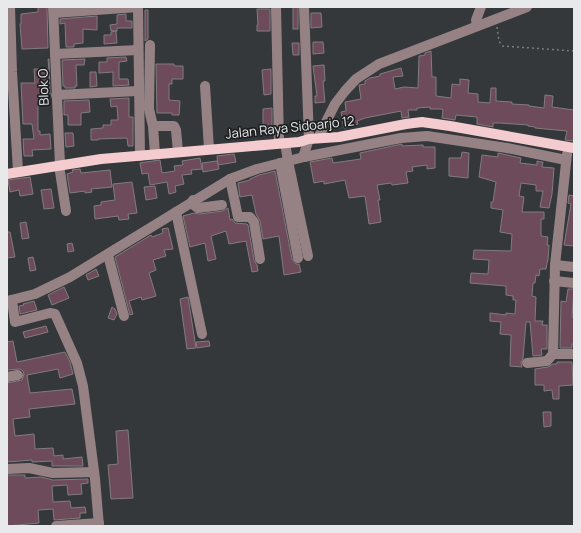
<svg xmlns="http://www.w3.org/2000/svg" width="581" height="533" font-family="Manrope,sans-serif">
	<rect width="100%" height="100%" fill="#34383b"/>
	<g fill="#6e4b5a" stroke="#817c7e">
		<path d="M38,7H47L48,48L22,49L20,24H21V14L38,12Z"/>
		<rect x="293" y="7" width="5" height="22"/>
		<path d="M257,9H270V31H257V25H258Z"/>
		<path d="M145,10H148V39L145,41Z"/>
		<path d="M311,13H321L322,27L311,28Z"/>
		<path d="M126,14V21H132V28H117V31H111L110,25L117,24V15Z"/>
		<path d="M97,16V30L83,29V43L74,44V47H66L65,23L60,24V19Z"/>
		<path d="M116,31L117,43L104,44V35H111V32Z"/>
		<path d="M313,42H323L324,53L313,54Z"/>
		<path d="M292,43H299V55H293Z"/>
		<path d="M431,51L432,77H436V96L451,98L452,84L460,85V79L469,80L468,93L478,94V102L490,103L491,88H496V101L512,102V104L529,105V106L544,108L545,95L553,96L552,107L574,110V141L565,140L567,131L535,128V127L528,126V125L500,123H493V127L477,124V117L456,115L455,120L442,118L443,110L441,109H430V107L417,108V110H408L409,117L402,118L401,111L365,118L357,121L358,124L344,128L341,112L346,111L345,102L361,99L359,85L365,84V81L370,78L380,76V74L401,68L403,76L393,77L395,89L404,87L418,88L419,56L425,55V53Z"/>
		<path d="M126,57L127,61L119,62V79H128L129,85L113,86V72L99,73V62H107V58Z"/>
		<path d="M48,59H49L50,92V94H47L49,104L38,106V131H40V135L50,134L51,149L32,150L33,156H24L23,139H34L32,124H23L21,83H35L34,69H49Z"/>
		<path d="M85,59L84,65H76L77,86H75V88H65V86H63L62,60Z"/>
		<path d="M156,64H174V66H183V79H172V84H169V100L180,101L179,115H172V113H157Z"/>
		<path d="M324,65L325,81H323L325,102L315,103V96H317L313,66Z"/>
		<path d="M271,69V94L264,95L262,70Z"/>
		<path d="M90,72H96L97,86L90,87Z"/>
		<path d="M129,98V117H133V146H128L127,138L98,139V140H91V129L103,128V125H111V120H118L117,106L111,107L110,99Z"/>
		<path d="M89,100L90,112L81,113V125H68V115H64V101Z"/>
		<path d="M272,108V128H263V109Z"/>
		<path d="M65,133H73L74,146L66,147Z"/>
		<path d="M402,144V146L423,145V147H435V168L427,169V165L412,167L413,171L406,172L408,183L392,185L391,183L377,185L380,200H378L381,222L369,224L365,196L349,198L345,180L324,184V181L314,183L310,162L332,158L333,163L361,159L360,153Z"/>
		<path d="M462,152L469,153L468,178L449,176V158H461Z"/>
		<path d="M498,153L521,158L520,163L537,165V161L541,162H543L542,167L554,168L552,194L549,208L540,207L543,191H536V185L521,183L519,196L524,197L522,212H544V219H541V236L548,237L547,245H549L548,260L547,263L546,269H540L539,276L536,275L535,283H533L532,296L536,297L535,321H543L542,325H547V349H541L542,355L533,356L530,322H526L523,358L521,363L522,367L510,366L511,335L500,334L501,322L490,321V313L506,315V313L515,314L516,300H513V296L506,295V286L470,283L471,273L488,274L489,260L473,259L474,250L511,251L512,234L500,232L503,210L491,208V202H493L496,182L479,177L482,155L498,157Z"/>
		<path d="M234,154L236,162L218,165L217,156Z"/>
		<path d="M200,158L202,169L191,170L192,174L182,175L184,184L175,186L176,192L169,194L167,182L150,185L148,173L142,174L140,163L160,160L162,173L175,171L174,166L183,165L182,161Z"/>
		<path d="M217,161L219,169L203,172L202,163Z"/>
		<path d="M80,169L81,173L110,170L112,187L91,189L92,192L85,193V191L70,193L67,174L73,172L72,170Z"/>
		<path d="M275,171L292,259L296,264H299L301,272L284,275L279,236L263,239L260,221L256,214L252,195L240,197L238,183L250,180V179L259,175Z"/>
		<path d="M30,177L33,194L20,196L19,190L10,192L8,180Z"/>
		<path d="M132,182L137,213L128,214L129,219L119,220L118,216L95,219L94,206L101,205V202L115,200L113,184Z"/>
		<path d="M155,186L157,198L146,200L144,187Z"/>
		<path d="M51,189L54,208L44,209L41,190Z"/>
		<path d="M569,195L574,196V246L564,245L571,204L568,203Z"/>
		<path d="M228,208L230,220L232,219L235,223L247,224L248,225L254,260L257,265L258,271L252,272L246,241L229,244L226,231L211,236L216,259L208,261L205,243L190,247L183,216L194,213L199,214L223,211Z"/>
		<path d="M26,222L29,238L22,239L20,223Z"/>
		<path d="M168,228L173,249L164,250L166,256L153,260L156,270L149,273L156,296L142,300L141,297L129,301L133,314L130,315L115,257L151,235L152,237L163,233L162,229Z"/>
		<path d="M7,232H10L15,257L7,258Z"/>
		<path d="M72,243L74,251L68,252L67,244Z"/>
		<path d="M33,257L36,270L30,271L28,258Z"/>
		<path d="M96,269L99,276L88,280L86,275Z"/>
		<path d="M64,287L69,298L52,305L48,295Z"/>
		<path d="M568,289H574L572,317H574V344H572V348H560L561,301L566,302Z"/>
		<path d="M188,297L196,348L187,349L180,299Z"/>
		<path d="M34,301L37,310L20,314L19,306L24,305L23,304Z"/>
		<path d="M112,307L115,309L117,314L114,320L108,318Z"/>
		<path d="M46,326L48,332L25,338L23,332Z"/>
		<path d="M13,341L17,362L65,352L70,362L73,374L60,378L58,369L27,375L30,393L72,389L75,404L29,409L30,417L13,419L15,436L34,434L35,449L53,448L54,456L63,455V459L82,457L83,466H52V461L32,462V460L7,462V383L22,380L24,374L23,371L20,369L7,370V342Z"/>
		<path d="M209,341L210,346L197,348L196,342Z"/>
		<path d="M557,362H572L573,385L559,386V399H553L552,390L544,391V385H535V369L548,367L553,364H557Z"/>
		<path d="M543,412H551V426L544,427Z"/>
		<path d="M128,430L133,498L111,499L108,465L118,464L116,431Z"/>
		<path d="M7,475H25V478L41,477L53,480L88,479V483L81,484L82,494L68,495L67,485L52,486L53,502L70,501L71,508L85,507L86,513H80V518L54,520L53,509L38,510L39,523L7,526Z"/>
	</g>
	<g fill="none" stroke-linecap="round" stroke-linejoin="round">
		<path stroke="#797c7f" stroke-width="1.5" stroke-dasharray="2 3" stroke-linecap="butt" d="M497,27L499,41L502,46L574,51"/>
		<g stroke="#968284" stroke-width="10">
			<path d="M10,7L12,72L18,171"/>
			<path d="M53,7L60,165"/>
			<path d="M138,7L140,156"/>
			<path d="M276,7L279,143"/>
			<path d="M304,7L309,139L304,154V157"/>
			<path d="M54,13L138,7"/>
			<path d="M477,26L476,20L481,7"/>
			<path d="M150,45L149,109L153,126L155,154"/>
			<path d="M55,54L138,50"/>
			<path d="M205,86L209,149"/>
			<path d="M56,95L138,91"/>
			<path d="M153,126H174L176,130L178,151"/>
			<path d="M318,138L335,104L345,91L356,79L379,64L527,7"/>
			<path d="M285,143L288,161L308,256"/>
			<path d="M567,154L555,265L553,354H574"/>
			<path d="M280,163L298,258"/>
			<path d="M59,165L66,211"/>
			<path d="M230,179L238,217H250L254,222L260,259"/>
			<path d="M193,200L195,206L198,208L222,205"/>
			<path d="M176,212L202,334"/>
			<path d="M108,255L124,316"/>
			<path d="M555,265L574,267"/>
			<path d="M554,281L574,283"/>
			<path d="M12,300L15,322L50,313L55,314L77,363L83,386L95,479L99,526"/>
			<path d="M7,301L35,294L70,277L230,179L257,169L304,157L401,138L427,136L507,148L566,160"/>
			<path d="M527,363L547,361L553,354"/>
			<path d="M7,377L18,375"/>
			<path d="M7,469L29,468L53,473L94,472"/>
			<path d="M56,526L99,523"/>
		</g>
		<path stroke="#f4ccd0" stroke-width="10" d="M7,174L101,159L299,142L309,139L339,137L406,124L422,122L450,126L574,148"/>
	</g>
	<g text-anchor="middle" stroke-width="3.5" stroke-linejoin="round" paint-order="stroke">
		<g font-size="13" fill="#e7e9eb" stroke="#1d1f20">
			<text transform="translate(43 87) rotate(-92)" y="5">Blok O</text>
			<text transform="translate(290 127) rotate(-6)" y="5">Jalan Raya Sidoarjo 12</text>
		</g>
	</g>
	<rect width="581" height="533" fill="none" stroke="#e7e9eb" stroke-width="16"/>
</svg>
